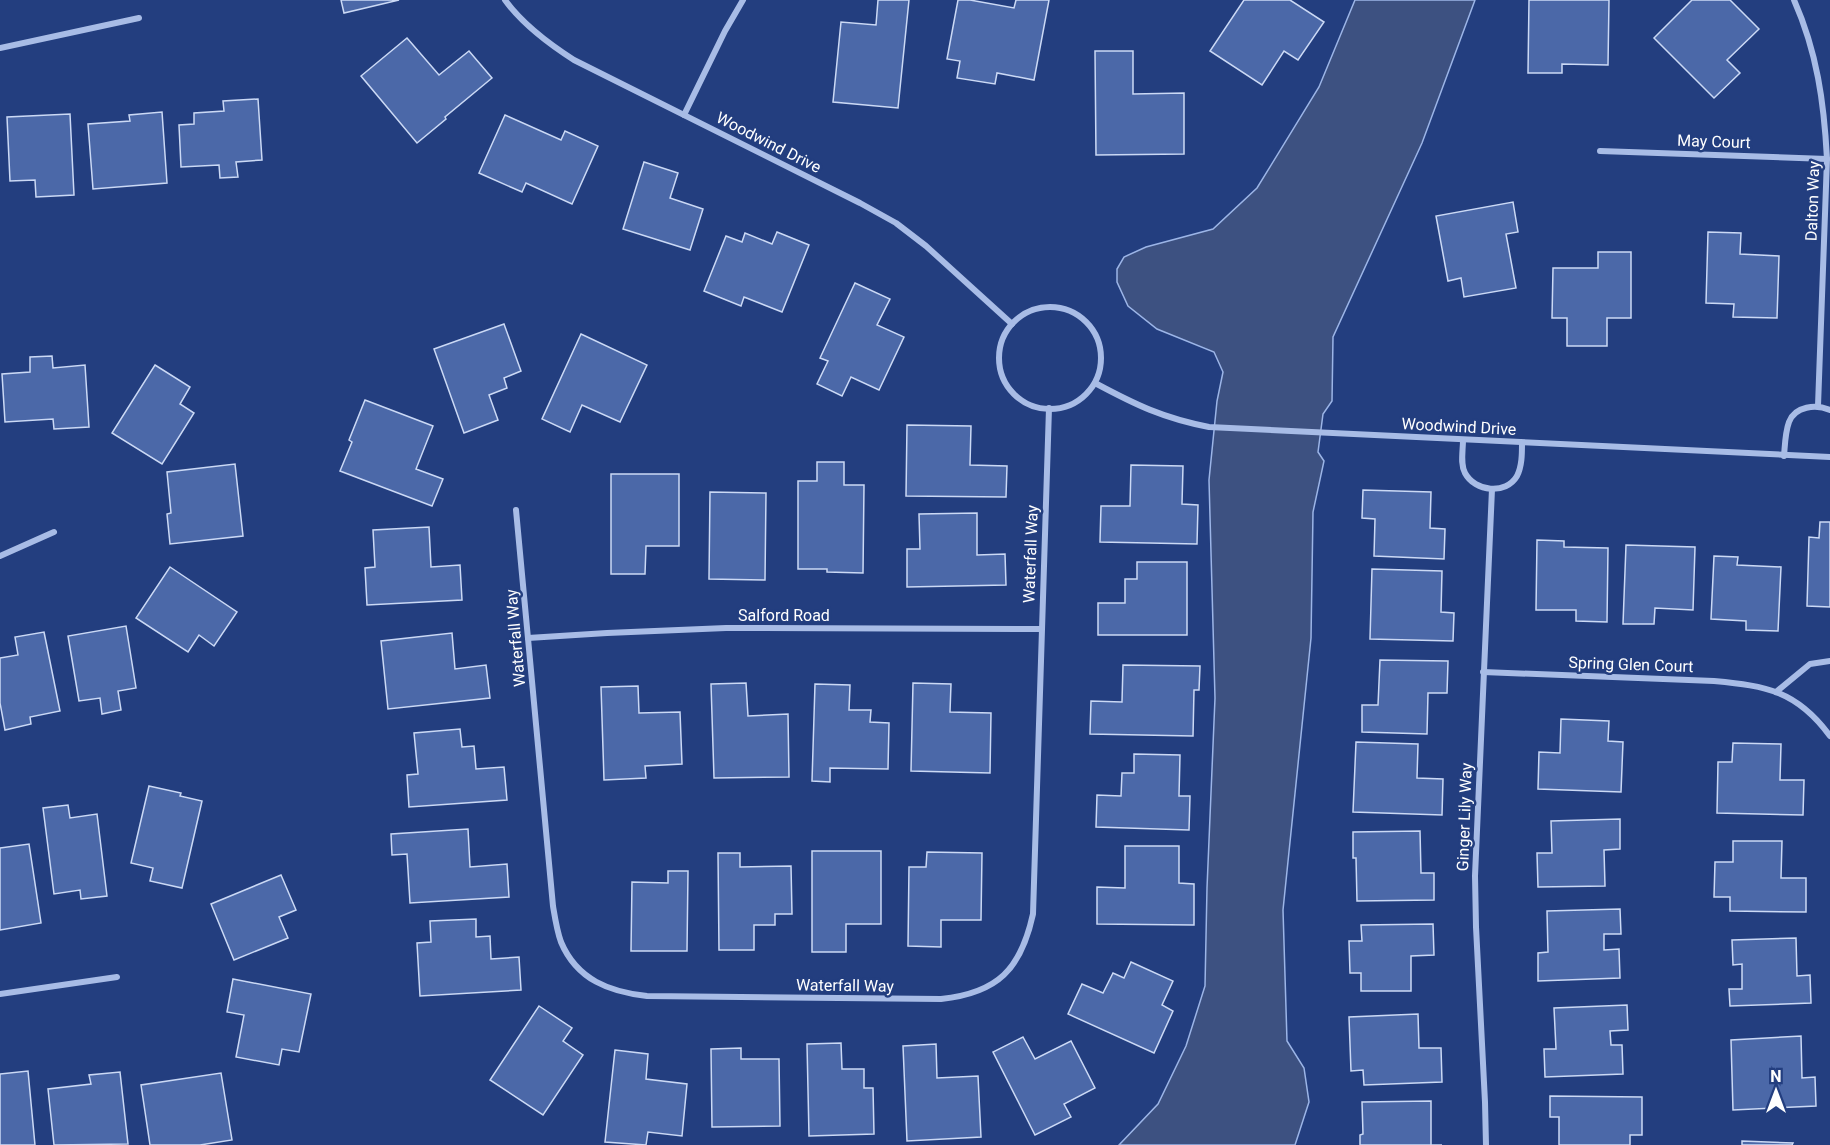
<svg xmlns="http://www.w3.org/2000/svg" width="1830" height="1145" font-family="Roboto,sans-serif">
	<rect width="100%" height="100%" fill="#233e7f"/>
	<path fill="#3d5181" stroke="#9cb5e7" stroke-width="1.5" d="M1355,0H1475L1422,143L1333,337L1332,401L1323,414L1318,452L1324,461L1313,512L1311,638L1283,910L1287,1041L1304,1068L1309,1102L1295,1145H1119L1158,1104L1186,1046L1205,986L1207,888L1215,698L1209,480L1217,401L1223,372L1214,352L1157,329L1128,306L1117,282V269L1124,257L1146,247L1213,229L1257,188L1319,87Z"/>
	<g fill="#4b68a8" stroke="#cbd9f5" stroke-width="1.5">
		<path d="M341,0H399L344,13Z"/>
		<path d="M878,0H909L898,108L833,102L841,22L876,25Z"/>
		<path d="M958,0H970L1014,8L1016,0H1049L1034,80L997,73L995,84L957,78L960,61L947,59Z"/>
		<path d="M1244,0H1290L1324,22L1298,60L1284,51L1262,85L1210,51Z"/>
		<path d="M1529,0H1609L1608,65L1562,64V73H1528Z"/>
		<path d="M1692,0H1730L1759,29L1727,60L1740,73L1714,98L1654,38Z"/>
		<path d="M407,38L439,75L469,51L492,78L445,117L446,119L417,143L361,76Z"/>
		<path d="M1095,51H1133V94L1184,93V154L1096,155Z"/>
		<path d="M258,99L262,160L236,162L238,177L220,178L219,165L181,167L179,125L194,124V113L224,111L223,101Z"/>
		<path d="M162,112L167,183L93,189L88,124L130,121L129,115Z"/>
		<path d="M70,114L74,195L36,197L35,180L10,181L7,117Z"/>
		<path d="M505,115L561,140L565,131L598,146L572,204L526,183L522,192L479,173Z"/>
		<path d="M644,162L678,173L670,198L703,209L690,250L623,229Z"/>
		<path d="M1513,202L1518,232L1506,234L1516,288L1464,297L1461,278L1448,281L1436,216Z"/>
		<path d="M777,232L809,245L782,312L744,297L741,306L704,291L726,236L742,242L745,233L772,244Z"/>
		<path d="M1708,232L1741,233L1740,254L1779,256L1777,318L1733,317L1734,304L1706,303Z"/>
		<path d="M1598,252H1631V318H1607V346H1567V318H1552L1553,268H1598Z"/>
		<path d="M855,283L890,299L877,325L904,337L879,390L851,377L842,396L817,384L828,361L820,358Z"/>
		<path d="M504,324L521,371L504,378L507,388L489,395L498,420L464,433L434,349Z"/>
		<path d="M581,334L647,365L620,422L582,405L570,432L542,419Z"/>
		<path d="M52,356L53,368L85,365L89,427L54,429L53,419L5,422L2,374L30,372V357Z"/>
		<path d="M155,365L190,387L180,404L194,413L162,464L112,433Z"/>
		<path d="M365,400L433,426L416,469L443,479L432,506L340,471L352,442L349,440Z"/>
		<path d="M907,425L971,426L970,465L1007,466L1006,497L906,496Z"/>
		<path d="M817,462H844V485H864L863,573L827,572V569H798V481H817Z"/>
		<path d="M235,464L243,536L170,544L167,514L171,513L167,472Z"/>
		<path d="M1131,465L1183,466L1182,504L1198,505L1197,544L1100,542L1101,506H1130Z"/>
		<path d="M611,474H679V546H646L645,574H611Z"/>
		<path d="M1363,490L1431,492L1430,528L1445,529L1444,559L1374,556L1375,519L1362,518Z"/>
		<path d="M710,492L766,493L765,580L709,579Z"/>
		<path d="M977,513V555L1005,554L1006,585L907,587V549H920L919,514Z"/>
		<path d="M1820,522H1830V607L1807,606L1809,537L1819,538Z"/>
		<path d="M429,527L431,567L460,565L462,600L367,605L365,568L375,567L373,530Z"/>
		<path d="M1537,540L1564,541V547L1608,548L1607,622L1576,621V610H1536Z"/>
		<path d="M1626,545L1695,547L1693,610L1655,608L1654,624H1623Z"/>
		<path d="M1714,556L1738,557L1737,565L1781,567L1778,631L1746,630V621L1711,619Z"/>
		<path d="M1137,562H1187V635H1098V603H1125V579H1137Z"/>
		<path d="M170,567L237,612L214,646L199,635L188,652L136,618Z"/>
		<path d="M1372,569L1442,571L1441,612L1454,613L1453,641L1370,639Z"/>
		<path d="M126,626L136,688L118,691L121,710L102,714L100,698L79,701L68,636Z"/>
		<path d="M44,632L60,711L30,717L31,724L5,730L0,703V658L18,655L15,637Z"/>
		<path d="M452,633L455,669L486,665L490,698L388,709L381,641Z"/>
		<path d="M1380,660L1448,661L1447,693H1428L1427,734L1362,732V705H1378Z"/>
		<path d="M1123,665L1200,666L1199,690H1194L1193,736L1090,734L1091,701L1122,702Z"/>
		<path d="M746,683L748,716L788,714L789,777L714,778L711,684Z"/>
		<path d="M913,683L951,684L950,712L991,713L990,773L911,771Z"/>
		<path d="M815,684L850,685L849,710H871L870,722L889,723L888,769L830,768V782L812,781Z"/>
		<path d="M638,686L639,713L680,712L682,764L645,766L646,778L604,780L601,687Z"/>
		<path d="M1561,719L1609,721L1608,741L1623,742L1621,792L1538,789L1539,752L1560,753Z"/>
		<path d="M460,729L462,747L474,746L476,769L504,767L507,800L409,807L407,775L418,774L414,733Z"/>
		<path d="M1356,742L1418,744L1417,778L1443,779L1442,815L1353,812Z"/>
		<path d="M1733,743L1781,744L1780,780H1804L1803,815L1717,813L1718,762H1732Z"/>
		<path d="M1134,754L1180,755L1179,796H1190L1189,830L1096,827L1097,795L1121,796L1122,773H1134Z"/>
		<path d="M149,786L181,793L180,796L202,801L182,888L150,881L153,868L131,863Z"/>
		<path d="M68,805L70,818L97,814L107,896L81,899L80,890L54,894L43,808Z"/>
		<path d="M1620,819V849L1604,850L1605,886L1538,887L1537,853H1552L1551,821Z"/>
		<path d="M468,829L470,867L507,864L509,897L410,903L407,854L392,855L391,834Z"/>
		<path d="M1420,831L1421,873H1434V900L1357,901L1356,858H1353V832Z"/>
		<path d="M1733,841H1782L1781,878H1806V912L1730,911V897H1714L1715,862H1733Z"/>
		<path d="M29,844L41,923L0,930V848Z"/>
		<path d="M1125,846H1179V883L1194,884V925L1097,924V887L1125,888Z"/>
		<path d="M812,851H881V924H846V952H812Z"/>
		<path d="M927,852L982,853L981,920H941V947L908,946L909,867H926Z"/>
		<path d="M718,853H740V867L791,866L792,914H775V925H754V950H719Z"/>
		<path d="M668,871H688L687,951H631L632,882L668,883Z"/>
		<path d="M281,875L296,910L279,917L288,938L234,960L211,904Z"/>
		<path d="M1620,909L1621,934H1604V950L1619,949L1620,978L1538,981V953L1548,952L1547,911Z"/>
		<path d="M476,919V937L490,936L491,959L519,957L521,990L420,996L417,943L431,942L430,921Z"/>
		<path d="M1433,924L1434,955L1411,956V991H1361V973H1350L1349,941H1362L1361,925Z"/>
		<path d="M1796,938L1797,976L1810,975L1811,1003L1730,1006L1729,989H1742V964L1733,965L1732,940Z"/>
		<path d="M1131,962L1173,981L1162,1005L1173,1011L1154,1053L1068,1014L1082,984L1103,993L1113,973L1124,978Z"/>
		<path d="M233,979L311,994L299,1052L282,1049L279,1065L236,1057L244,1015L227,1012Z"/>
		<path d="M1627,1005L1628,1030L1610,1031L1611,1045H1622L1623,1074L1545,1077L1544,1049H1556L1554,1008Z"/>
		<path d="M539,1006L572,1028L563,1041L583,1055L543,1115L490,1080Z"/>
		<path d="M1418,1014L1419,1048H1441L1442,1082L1364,1085L1363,1070L1351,1071L1349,1017Z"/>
		<path d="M1801,1036L1802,1078L1815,1077L1816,1106L1733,1110L1731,1040Z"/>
		<path d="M1023,1037L1035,1059L1071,1041L1095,1088L1064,1104L1071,1117L1035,1135L993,1052Z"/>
		<path d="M841,1043L842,1069H864V1088H873L874,1134L809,1136L807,1044Z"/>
		<path d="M936,1044L937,1078L978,1076L981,1137L907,1141L903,1046Z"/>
		<path d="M741,1048V1059H779L780,1126L712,1127L711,1049Z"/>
		<path d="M615,1050L648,1054L646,1079L687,1084L682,1136L648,1132L646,1145L605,1142Z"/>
		<path d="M28,1071L35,1145H0V1074Z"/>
		<path d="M120,1072L128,1144L54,1145L48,1089L91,1084L89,1075Z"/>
		<path d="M221,1073L232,1140L200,1145H150L141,1085Z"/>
		<path d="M1550,1096L1642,1097V1135H1630V1145H1559V1117H1550Z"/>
		<path d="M1431,1101V1145H1442H1360V1135L1363,1134L1362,1102Z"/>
		<path d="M1742,1141L1793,1143L1792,1145H1742Z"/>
	</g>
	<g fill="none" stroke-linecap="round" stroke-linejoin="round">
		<g stroke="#a8bce6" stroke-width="6">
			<path d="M505,0C523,25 549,44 574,60L860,203L896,223L926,246L1012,324"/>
			<path d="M1794,0C1817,52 1824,102 1827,159L1818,406"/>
			<path d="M0,48L139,18"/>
			<path d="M684,115L725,31L743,0"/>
			<path d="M1600,151L1827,159"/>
			<circle cx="1050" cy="358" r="51"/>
			<path d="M1095,383C1136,405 1163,418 1209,427L1830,457"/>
			<path d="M1463,440C1463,451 1460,464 1465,473C1475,492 1506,495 1517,476C1522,466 1522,454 1522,443"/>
			<path d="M1784,456C1785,445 1785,433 1789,422C1795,406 1816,404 1830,410"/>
			<path d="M516,510L553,906C555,918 557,931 561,942C577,980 610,992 647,996L941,999C998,993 1021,969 1033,914L1049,408"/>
			<path d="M0,556L54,532"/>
			<path d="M528,638L607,633L726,628L1041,629"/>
			<path d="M1483,672L1714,681C1767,686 1797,691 1830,736"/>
			<path d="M1776,692L1810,664L1830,661"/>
			<path d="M0,994L117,977"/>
			<path d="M1486,1145L1485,1102L1476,927L1475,876L1492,489"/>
		</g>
	</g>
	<g text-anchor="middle" stroke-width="5" stroke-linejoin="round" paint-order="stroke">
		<g font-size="16" fill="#fff" stroke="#233e7f">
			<text transform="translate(1714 141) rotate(2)" y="6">May Court</text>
			<text transform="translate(769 142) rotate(27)" y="6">Woodwind Drive</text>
			<text transform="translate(1812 201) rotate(-88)" y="6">Dalton Way</text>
			<text transform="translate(1459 426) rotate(3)" y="6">Woodwind Drive</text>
			<text transform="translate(1030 554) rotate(-88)" y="6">Waterfall Way</text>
			<text x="784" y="621">Salford Road</text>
			<text transform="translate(515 638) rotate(-95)" y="6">Waterfall Way</text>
			<text transform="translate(1631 664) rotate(2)" y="6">Spring Glen Court</text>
			<text transform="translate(1464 817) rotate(-88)" y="6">Ginger Lily Way</text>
			<text transform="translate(845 985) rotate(1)" y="6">Waterfall Way</text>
		</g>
	</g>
	<g transform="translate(1776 1091)" stroke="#233e7f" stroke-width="4.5" paint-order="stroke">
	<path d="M0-4.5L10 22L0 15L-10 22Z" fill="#ffffff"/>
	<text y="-9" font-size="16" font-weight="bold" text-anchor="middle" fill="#ffffff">N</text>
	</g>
</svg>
